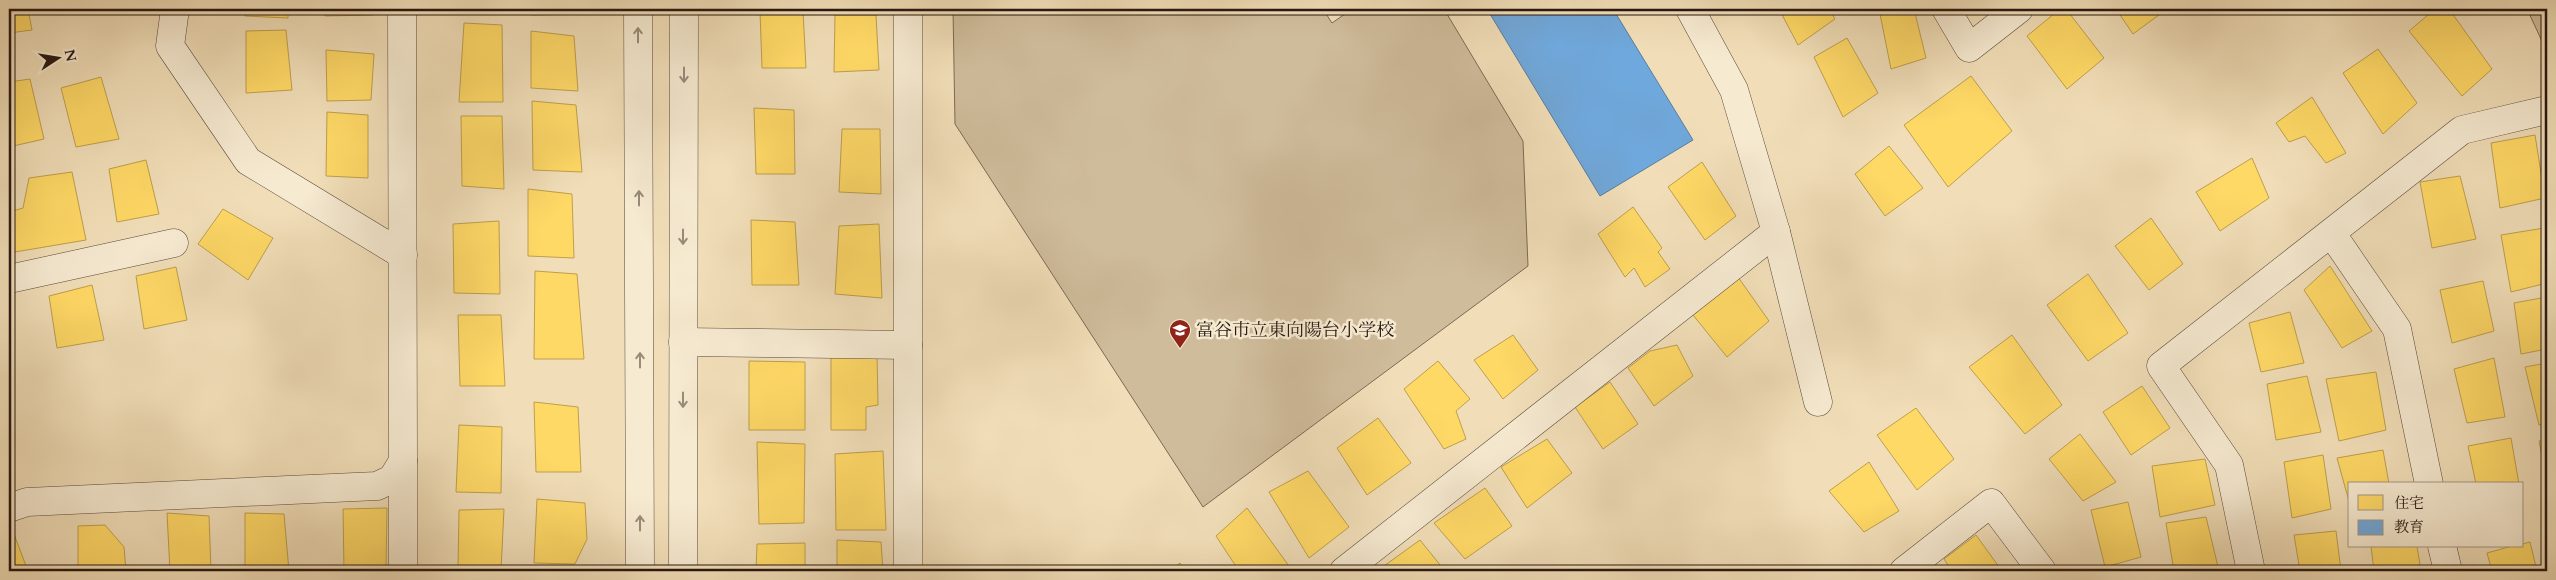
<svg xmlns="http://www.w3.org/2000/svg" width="2556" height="580" font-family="Cardo,'Noto Serif JP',serif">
	<rect width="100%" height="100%" fill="#f1deb8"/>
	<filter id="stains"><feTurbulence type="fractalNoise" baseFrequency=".004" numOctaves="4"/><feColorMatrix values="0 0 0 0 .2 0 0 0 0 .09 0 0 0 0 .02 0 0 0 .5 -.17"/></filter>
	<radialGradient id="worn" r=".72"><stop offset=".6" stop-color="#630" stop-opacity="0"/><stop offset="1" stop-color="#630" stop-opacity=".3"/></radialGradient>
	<g fill="#cfbc9b" stroke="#7b6a56">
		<path d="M953,9H1323L1332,23L1352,9H1444L1523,141L1528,266L1203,507L955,124Z"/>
		<path d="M2527,9H2547V52Z"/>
	</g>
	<g fill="#ffd966" stroke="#be9f4c">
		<path d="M9,9H28L32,30L9,33Z"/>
		<path d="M245,9H288V18L245,16Z"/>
		<path d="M325,9H373V15L325,16Z"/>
		<path d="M531,9H591V14L531,15Z"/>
		<path d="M1779,9H1829L1835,19L1798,45Z"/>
		<path d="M1879,9H1914L1926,58L1891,69Z"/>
		<path d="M2060,9H2066L2104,58L2067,89L2027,36Z"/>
		<path d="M2116,9H2167L2133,34Z"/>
		<path d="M2435,9H2449L2492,69L2462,96L2409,31Z"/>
		<path d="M803,11L806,68H762L760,12Z"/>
		<path d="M835,15H876L879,70L834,72Z"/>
		<path d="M464,23L502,25L503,102H459Z"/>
		<path d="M286,30L292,90L246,93V31Z"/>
		<path d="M531,31L574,36L578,91L531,88Z"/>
		<path d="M1847,38L1878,93L1843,117L1814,57Z"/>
		<path d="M2378,49L2417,103L2383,134L2343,73Z"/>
		<path d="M326,50L374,54L371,100L327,101Z"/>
		<path d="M1971,76L2012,131L1948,187L1904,125Z"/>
		<path d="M101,77L119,139L76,147L61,88Z"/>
		<path d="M30,79L44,139L9,147V82Z"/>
		<path d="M2312,97L2346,153L2326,163L2305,136L2289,142L2276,123Z"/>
		<path d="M532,101L576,105L582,172L533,170Z"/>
		<path d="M754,108L794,110L795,174H756Z"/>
		<path d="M327,112L368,115V178L326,176Z"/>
		<path d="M461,116H502L504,189L462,186Z"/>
		<path d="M842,129H880L881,194L839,192Z"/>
		<path d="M2535,135L2545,198L2500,208L2491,143Z"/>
		<path d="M1889,146L1923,188L1885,216L1855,174Z"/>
		<path d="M2252,158L2269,198L2220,231L2196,192Z"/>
		<path d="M146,160L159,214L117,222L109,169Z"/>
		<path d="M1702,162L1736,216L1705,240L1668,187Z"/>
		<path d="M72,172L86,240L9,253V212L23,208L29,178Z"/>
		<path d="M2460,176L2476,239L2432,248L2420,182Z"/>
		<path d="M528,189L572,194L574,258L528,256Z"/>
		<path d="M1633,207L1662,248L1658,252L1670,269L1645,287L1634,268L1625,277L1598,234Z"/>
		<path d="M223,209L273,238L248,280L198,244Z"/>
		<path d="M2151,218L2183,264L2149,290L2115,246Z"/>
		<path d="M751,220L795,222L799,285H752Z"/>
		<path d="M499,221L500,294L454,293L453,224Z"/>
		<path d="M879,224L882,298L835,294L839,226Z"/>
		<path d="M2544,228L2547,241V283L2511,292L2501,235Z"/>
		<path d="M2330,266L2372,331L2342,348L2304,290Z"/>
		<path d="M176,267L187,320L144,329L136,276Z"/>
		<path d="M535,271L577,274L584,359H534Z"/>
		<path d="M2088,274L2128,333L2088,361L2047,305Z"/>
		<path d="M1738,277L1769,321L1727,357L1693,315Z"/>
		<path d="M2483,281L2494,331L2452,343L2440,290Z"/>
		<path d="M92,285L104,340L57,348L49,296Z"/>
		<path d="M2547,297V349L2521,354L2514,303Z"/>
		<path d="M2290,312L2304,363L2261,372L2249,323Z"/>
		<path d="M458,315H501L505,386H460Z"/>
		<path d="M1513,335L1538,370L1503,399L1474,360Z"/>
		<path d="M2012,335L2062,405L2025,434L1969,367Z"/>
		<path d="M1677,345L1693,376L1654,406L1628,368L1650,351Z"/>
		<path d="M831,352L877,354L878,405L866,407V430H831Z"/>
		<path d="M2494,358L2505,417L2467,423L2454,369Z"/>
		<path d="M749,361L805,362V430H749Z"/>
		<path d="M1438,361L1470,399L1456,411L1466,439L1444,449L1404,389Z"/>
		<path d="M2547,363V423L2539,425L2525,367Z"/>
		<path d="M2376,372L2386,430L2339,441L2326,379Z"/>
		<path d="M2307,376L2321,432L2276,440L2267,384Z"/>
		<path d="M1610,382L1638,424L1603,449L1575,407Z"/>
		<path d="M2142,386L2170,428L2131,455L2103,412Z"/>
		<path d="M534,402L578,407L581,472H536Z"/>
		<path d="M1916,408L1954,459L1917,490L1877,435Z"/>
		<path d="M1378,418L1411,463L1367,495L1337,448Z"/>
		<path d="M459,425L502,427L501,493L456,492Z"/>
		<path d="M2080,434L2116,482L2083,501L2049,459Z"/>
		<path d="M2511,438L2519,484H2476L2468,446Z"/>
		<path d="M1547,439L1572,473L1527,508L1501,467Z"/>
		<path d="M2547,440V481L2539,441Z"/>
		<path d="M757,442L805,444L804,523L759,524Z"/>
		<path d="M2383,450L2389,484H2350V505L2337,458Z"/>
		<path d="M883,451L886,530H836L835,454Z"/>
		<path d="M2323,455L2331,509L2292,518L2284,462Z"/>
		<path d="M2205,459L2215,505L2160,517L2152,466Z"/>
		<path d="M1869,462L1899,511L1864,532L1829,491Z"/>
		<path d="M1308,471L1349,527L1309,558L1269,492Z"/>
		<path d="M1485,488L1512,526L1465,559L1434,523Z"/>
		<path d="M537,499L585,503L587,539L575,564L534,563Z"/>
		<path d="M2128,502L2141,557L2105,567L2091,510Z"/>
		<path d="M387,508L386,570L344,571L343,509Z"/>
		<path d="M1247,508L1289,566L1281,571H1239L1216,536Z"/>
		<path d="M504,509L501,570L458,569L459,510Z"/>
		<path d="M167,513L209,516L211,571H170Z"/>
		<path d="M245,513L284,514L289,571H245Z"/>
		<path d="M2206,517L2219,571H2174L2166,523Z"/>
		<path d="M105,525L124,547L126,571H78V526Z"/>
		<path d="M12,529L28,571H9V530Z"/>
		<path d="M2336,531L2341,571H2300L2294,535Z"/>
		<path d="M1976,535L2002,571H1952L1944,559Z"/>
		<path d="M837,540L881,542L883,571H837Z"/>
		<path d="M1420,540L1445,571H1377Z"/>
		<path d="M2530,542L2537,571H2492L2487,553L2512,546H2522V544Z"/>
		<path d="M805,543V571H756L757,544Z"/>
		<path d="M2371,546H2417L2421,571H2374Z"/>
		<path d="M1180,563L1186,571H1169Z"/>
	</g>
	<path fill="#6fa8dc" stroke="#597c9f" d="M1487,9H1613L1693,140L1600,196Z"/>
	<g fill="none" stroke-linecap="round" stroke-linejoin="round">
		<g stroke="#5a493a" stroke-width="29">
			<g id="minor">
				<path d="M175,9L170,46L248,161L403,255"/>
				<path d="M638,9L640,571"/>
				<path d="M1690,9L1734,90L1776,232L1818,402"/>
				<path d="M1946,9L1969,48L2019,9"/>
				<path d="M2332,234L2397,329L2429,484"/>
				<path d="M9,279L174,243"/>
				<path d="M683,342L908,345"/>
				<path d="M9,508L27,502L377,486L392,479L403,461L402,9"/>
				<path d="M2442,546L2448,571"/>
				<path d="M403,571V461"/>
				<path d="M683,571L684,9"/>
				<path d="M908,571V9"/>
				<path d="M1344,571L1776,232"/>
				<path d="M1904,571L1991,503L2042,571"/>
				<path d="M2251,571L2229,465L2161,366L2462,130L2547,110"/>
			</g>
		</g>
		<use href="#minor" stroke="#f6ead1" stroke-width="28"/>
	</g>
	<defs><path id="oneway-shaft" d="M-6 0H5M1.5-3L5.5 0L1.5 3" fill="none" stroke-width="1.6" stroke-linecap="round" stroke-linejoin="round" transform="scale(1.25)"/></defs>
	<g stroke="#998b7a">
		<use href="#oneway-shaft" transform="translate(638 35) rotate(-90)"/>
		<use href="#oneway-shaft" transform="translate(684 75) rotate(90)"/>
		<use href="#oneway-shaft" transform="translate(639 198) rotate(-90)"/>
		<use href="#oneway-shaft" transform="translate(683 237) rotate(90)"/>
		<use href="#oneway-shaft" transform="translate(640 360) rotate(-90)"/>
		<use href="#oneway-shaft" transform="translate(683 400) rotate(90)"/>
		<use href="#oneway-shaft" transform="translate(640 523) rotate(-90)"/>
	</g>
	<defs>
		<g id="school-pin" transform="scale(1.125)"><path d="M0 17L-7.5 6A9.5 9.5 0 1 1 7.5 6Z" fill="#8f2418" stroke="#f6ead1"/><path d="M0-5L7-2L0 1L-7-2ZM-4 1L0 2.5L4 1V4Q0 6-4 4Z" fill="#fff"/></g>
	</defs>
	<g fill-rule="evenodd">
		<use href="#school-pin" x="1180" y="330"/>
	</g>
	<g text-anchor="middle" stroke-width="5" stroke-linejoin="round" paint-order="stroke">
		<g font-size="18" fill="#271710" stroke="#f6ead1" text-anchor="start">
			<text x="1196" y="336">富谷市立東向陽台小学校</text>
		</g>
	</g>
	<rect width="2556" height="580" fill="none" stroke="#f1deb8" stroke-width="30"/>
	<rect x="10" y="10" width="2536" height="560" fill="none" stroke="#271710" stroke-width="2.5"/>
	<rect x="15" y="15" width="2526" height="550" fill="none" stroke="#271710"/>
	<rect x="2348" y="482" width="175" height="65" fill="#f6ead1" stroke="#a39684"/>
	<rect x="2358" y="495" width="25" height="15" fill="#ffd966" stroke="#a39684"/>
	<text x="2394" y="508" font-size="15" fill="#271710">住宅</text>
	<rect x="2358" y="520" width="25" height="15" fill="#6fa8dc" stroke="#a39684"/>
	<text x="2394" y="532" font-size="15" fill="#271710">教育</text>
	<g transform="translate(58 58) rotate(78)" stroke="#f6ead1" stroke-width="4" paint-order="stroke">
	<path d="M0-4L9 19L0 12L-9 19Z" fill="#271710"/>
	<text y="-8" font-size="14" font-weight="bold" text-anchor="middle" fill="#271710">N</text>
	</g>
	<rect width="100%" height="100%" filter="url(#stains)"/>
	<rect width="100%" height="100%" fill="url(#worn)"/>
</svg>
